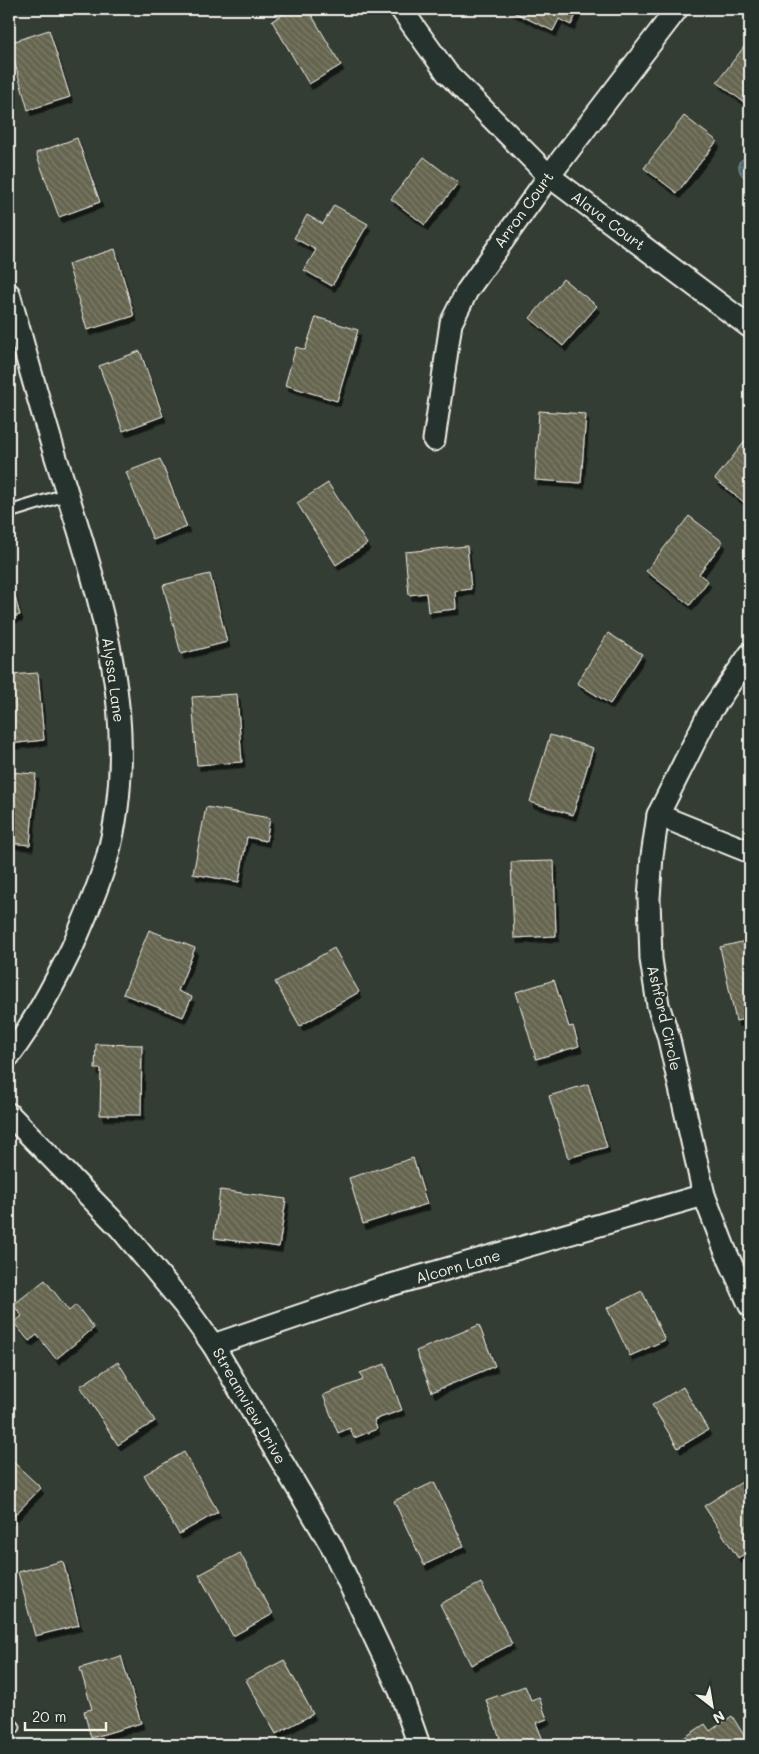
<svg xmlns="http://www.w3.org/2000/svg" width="759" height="1754" font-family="Mali,sans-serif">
	<defs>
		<pattern id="water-rules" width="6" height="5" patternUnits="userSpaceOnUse" patternTransform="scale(1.25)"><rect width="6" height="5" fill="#45686b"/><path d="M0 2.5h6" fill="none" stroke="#607e80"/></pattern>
		<pattern id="building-back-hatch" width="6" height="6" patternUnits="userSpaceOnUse" patternTransform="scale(1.25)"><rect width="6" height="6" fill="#656550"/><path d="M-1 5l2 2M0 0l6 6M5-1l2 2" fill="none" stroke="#7c7c69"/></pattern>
		<filter id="shadow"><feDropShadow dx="3" dy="5.5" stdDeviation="0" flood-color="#0009"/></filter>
	</defs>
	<rect width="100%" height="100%" fill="#333d34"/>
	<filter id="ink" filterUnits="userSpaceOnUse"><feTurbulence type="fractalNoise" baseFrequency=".02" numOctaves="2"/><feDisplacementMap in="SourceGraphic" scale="10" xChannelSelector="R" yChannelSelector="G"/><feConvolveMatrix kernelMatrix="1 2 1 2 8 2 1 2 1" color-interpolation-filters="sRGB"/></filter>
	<g filter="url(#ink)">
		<path fill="url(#water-rules)" stroke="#8b9f9d" d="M744,158H750V182C742,176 738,173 739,162Z"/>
		<g fill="url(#building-back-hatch)" stroke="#f4f1e8" filter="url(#shadow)">
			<path d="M292,9H308L341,65L309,84L272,21Z"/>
			<path d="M507,9H579L571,25L559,19L553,31Z"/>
			<path d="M49,30L70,97L28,110L9,43Z"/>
			<path d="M750,39V96L745,103L717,82Z"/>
			<path d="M684,116L717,141L677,193L644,168Z"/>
			<path d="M77,138L100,202L59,217L36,153Z"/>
			<path d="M424,157L458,183L425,225L391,199Z"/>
			<path d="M334,205L368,224L332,286L304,270L316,250L294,238L307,215L323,224Z"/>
			<path d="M115,249L134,316L87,330L68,264Z"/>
			<path d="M563,279L597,306L563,346L530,318Z"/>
			<path d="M316,317L358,330L337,401L285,385L296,347L305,350Z"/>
			<path d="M140,351L163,416L123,431L99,366Z"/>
			<path d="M539,411L586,414L581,483L535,480Z"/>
			<path d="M750,435V507L715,479Z"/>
			<path d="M160,459L187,527L153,540L126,472Z"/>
			<path d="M328,483L367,544L336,565L297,503Z"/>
			<path d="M689,516L723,542L699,574L708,581L690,605L646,571Z"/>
			<path d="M467,546L471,589L455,591L456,609L428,612L426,593L409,595L405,552Z"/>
			<path d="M210,574L227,642L181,654L163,585Z"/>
			<path d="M9,576L20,615L9,618Z"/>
			<path d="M608,633L642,654L610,704L577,683Z"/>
			<path d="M38,673L44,740L9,744V675Z"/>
			<path d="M237,694L242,762L197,765L192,697Z"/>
			<path d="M550,735L593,748L573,815L530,802Z"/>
			<path d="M9,772L36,774L30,845L9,843Z"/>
			<path d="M206,807L270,818L266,841L247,837L239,882L193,874Z"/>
			<path d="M554,861L556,936L514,938L511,862Z"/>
			<path d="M149,930L195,948L178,991L192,997L183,1017L123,994Z"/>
			<path d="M750,940V1018L736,1021L720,947Z"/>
			<path d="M334,948L359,992L300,1026L275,982Z"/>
			<path d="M554,980L569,1027L573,1026L579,1046L536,1059L516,992Z"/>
			<path d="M96,1044L142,1045L141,1115H100L101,1069H95Z"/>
			<path d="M588,1084L607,1147L568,1158L549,1096Z"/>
			<path d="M413,1158L427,1204L363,1224L349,1178Z"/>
			<path d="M220,1190L286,1199L279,1247L214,1238Z"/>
			<path d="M45,1280L69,1311L76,1305L94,1328L56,1359L37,1335L29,1341L14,1323L22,1316L13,1305Z"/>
			<path d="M642,1291L665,1340L630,1356L607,1308Z"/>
			<path d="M479,1325L495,1366L432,1392L416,1351Z"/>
			<path d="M118,1362L155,1421L118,1445L80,1386Z"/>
			<path d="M385,1364L402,1410L374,1420L377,1429L354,1438L350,1428L338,1433L323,1395L363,1380L360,1373Z"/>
			<path d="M683,1387L708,1430L678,1448L652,1405Z"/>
			<path d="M184,1452L218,1512L179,1534L144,1475Z"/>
			<path d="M9,1458L41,1488L10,1520L9,1519Z"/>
			<path d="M434,1482L464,1546L424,1565L394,1501Z"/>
			<path d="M742,1482L750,1494V1550L738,1558L704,1506Z"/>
			<path d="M240,1553L273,1614L233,1636L199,1575Z"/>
			<path d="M63,1561L79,1625L35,1636L18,1572Z"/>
			<path d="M481,1583L512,1644L471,1665L440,1604Z"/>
			<path d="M121,1656L141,1723L91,1738L84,1711L92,1709L80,1668Z"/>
			<path d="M284,1660L313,1714L276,1734L246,1680Z"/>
			<path d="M525,1686L531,1700L539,1697L547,1719L536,1723L545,1745H491L490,1742L500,1738L486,1700Z"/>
			<path d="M732,1716L750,1745H673L705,1724L710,1731Z"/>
		</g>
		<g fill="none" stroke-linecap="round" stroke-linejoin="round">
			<g stroke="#f4f1e8" stroke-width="15">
				<g id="lane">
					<path d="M9,512L68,494"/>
					<path d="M9,1723L14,1727"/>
				</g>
			</g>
			<g stroke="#f4f1e8" stroke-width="25">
				<g id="street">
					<path d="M401,9L447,73L549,176L750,327"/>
					<path d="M9,294C25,350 40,408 58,464C98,590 144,724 107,858C98,889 85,918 72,948C54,985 34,1023 9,1056"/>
					<path d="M434,440L451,323L467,291L549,176L677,9"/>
					<path d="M750,654L708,715L658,815L652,856L649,898L651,959L658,1005L668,1035L704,1195L725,1250L750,1306"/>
					<path d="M658,815L750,852"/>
					<path d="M9,1114L121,1229L184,1305L213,1345L331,1545L400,1691L419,1745"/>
					<path d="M213,1345L384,1287L704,1195"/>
				</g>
			</g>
			<use href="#lane" stroke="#26332d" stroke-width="11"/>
			<use href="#street" stroke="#26332d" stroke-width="21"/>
		</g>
	</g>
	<g text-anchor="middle" stroke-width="5" stroke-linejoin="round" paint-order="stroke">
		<g font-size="15" fill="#f4f1e8" stroke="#26332d">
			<text transform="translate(524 210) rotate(-54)" y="5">Arron Court</text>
			<text transform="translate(608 221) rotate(37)" y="5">Alava Court</text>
			<text transform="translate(113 680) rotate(82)" y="5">Alyssa Lane</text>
			<text transform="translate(664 1018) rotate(77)" y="5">Ashford Circle</text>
			<text transform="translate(458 1267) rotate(-16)" y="5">Alcorn Lane</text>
			<text transform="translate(249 1406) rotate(60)" y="5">Streamview Drive</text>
		</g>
	</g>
	<rect width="759" height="1754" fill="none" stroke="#26332d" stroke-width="30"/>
	<rect x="15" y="15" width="729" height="1724" fill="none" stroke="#f4f1e8" stroke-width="2" filter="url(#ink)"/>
	<g transform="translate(712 1706) rotate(149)" stroke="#26332d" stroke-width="4" paint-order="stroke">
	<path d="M0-4L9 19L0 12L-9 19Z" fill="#f4f1e8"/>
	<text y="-8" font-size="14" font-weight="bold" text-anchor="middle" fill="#f4f1e8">N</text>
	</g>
	<path d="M25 1722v8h81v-8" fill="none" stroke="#f4f1e8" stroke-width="2.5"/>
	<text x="32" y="1722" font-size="15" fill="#f4f1e8" stroke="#26332d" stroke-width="4" paint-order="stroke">20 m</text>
</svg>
